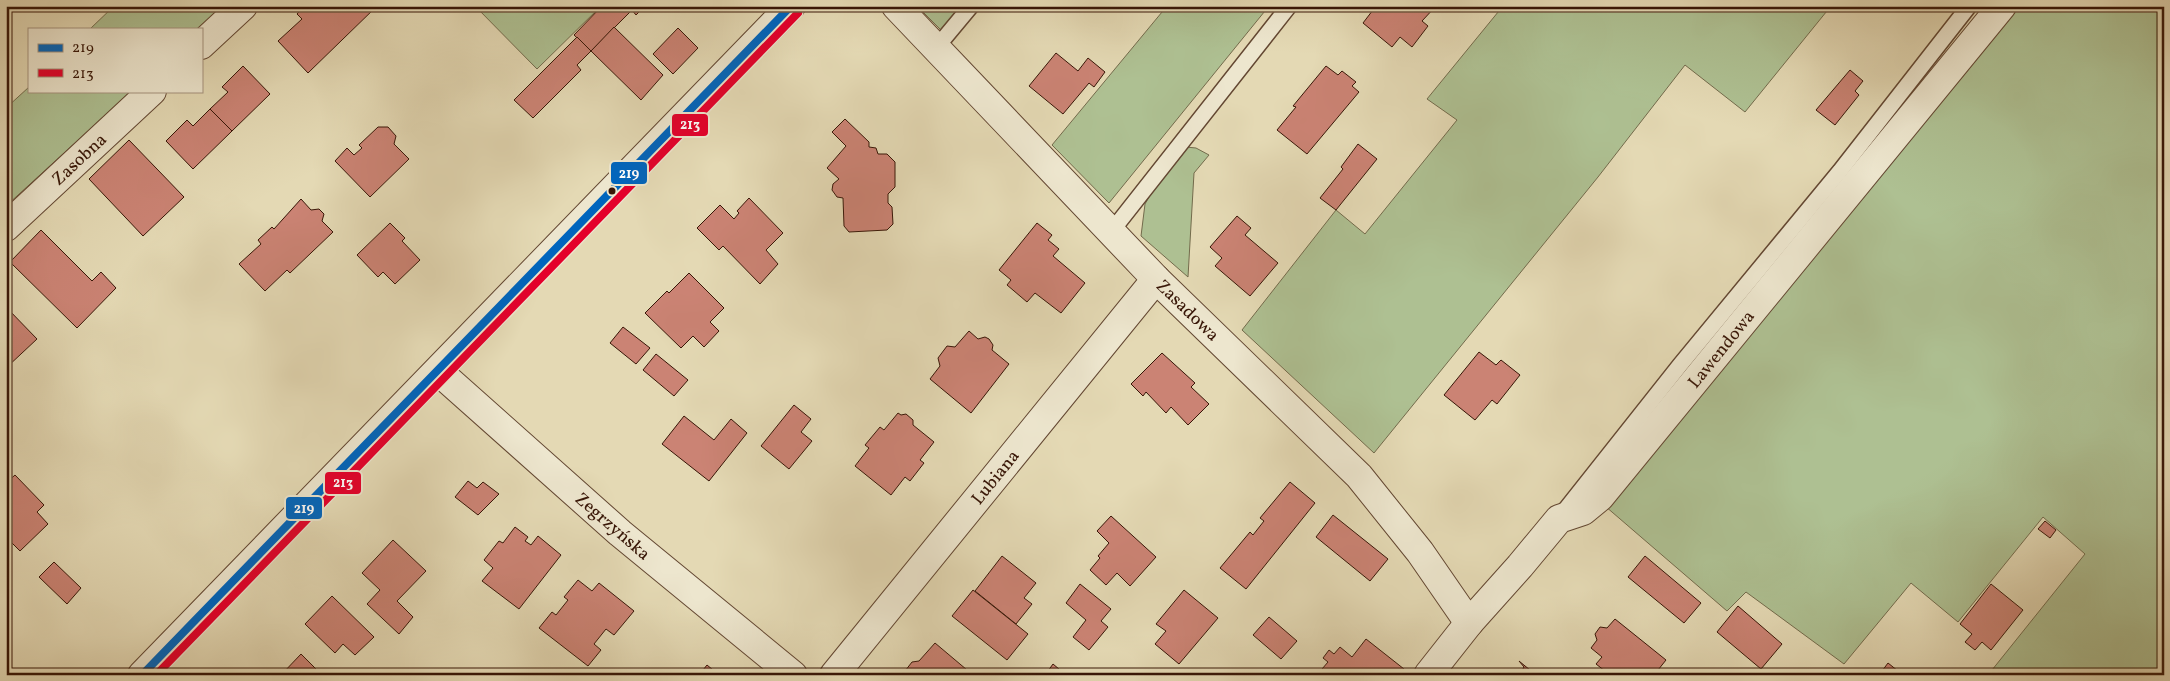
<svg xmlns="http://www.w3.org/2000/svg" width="2170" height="681" font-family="Vollkorn,serif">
	<rect width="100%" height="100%" fill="#e4d9b4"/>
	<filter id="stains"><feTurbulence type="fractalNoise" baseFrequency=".004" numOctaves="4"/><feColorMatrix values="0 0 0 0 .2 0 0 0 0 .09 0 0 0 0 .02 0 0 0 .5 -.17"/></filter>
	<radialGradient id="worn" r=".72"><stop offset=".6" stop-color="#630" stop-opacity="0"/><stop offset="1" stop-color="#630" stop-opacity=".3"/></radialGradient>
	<g fill="#aec092" stroke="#736b4c">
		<path d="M114,6H224L199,29H90Z"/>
		<path d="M475,6H601L537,69Z"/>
		<path d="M917,6H963L942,31Z"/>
		<path d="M1167,6H1269L1109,203L1052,145Z"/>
		<path d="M1503,6H1831L1745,112L1685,65L1598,177L1374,453L1242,330L1336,210L1365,234L1457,120L1427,99Z"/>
		<path d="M2014,6H2164V660L2152,675H1988L2085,554L2043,517L1958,622L1911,583L1844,664L1746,592L1727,611L1605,506Z"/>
		<path d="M29,87V91H132L6,206V108Z"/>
		<path d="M1186,147L1196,148L1209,155L1194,173L1188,277L1141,236L1145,204L1157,183Z"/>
	</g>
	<g fill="#cb8374" stroke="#381607">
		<path d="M304,6H377L308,73L278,41L302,19L297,14Z"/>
		<path d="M602,6H645L636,15L632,10L591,51L574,35Z"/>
		<path d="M1376,6H1436L1422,21L1428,26L1412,47L1400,37L1392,47L1363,23Z"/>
		<path d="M614,27L663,75L641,100L591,51Z"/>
		<path d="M678,28L698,48L673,74L653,54Z"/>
		<path d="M577,37L591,51L577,65L581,70L533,118L514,100Z"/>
		<path d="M1056,53L1078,71L1088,58L1105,72L1094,87L1089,83L1063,114L1029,86Z"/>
		<path d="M243,66L270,94L232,131L210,109L228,92L222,87Z"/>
		<path d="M1326,66L1338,75L1342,71L1356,82L1352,86L1359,92L1307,154L1277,130L1296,107L1293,106Z"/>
		<path d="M1850,70L1863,81L1855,91L1859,95L1835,125L1816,110Z"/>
		<path d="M210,109L232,131L193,169L166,141L187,120L193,126Z"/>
		<path d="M845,119L869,142V147L876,148L878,154H887L895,162V187L888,194V203L892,207L893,224L887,230L849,232L844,226L843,198L837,197L832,190L833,184L839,179L827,168L846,146L832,132Z"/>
		<path d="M378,127H388L396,136L394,144L409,159L370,197L335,161L347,148L354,155L362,148L359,145Z"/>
		<path d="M129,140L184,197L143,236L89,179Z"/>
		<path d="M1358,144L1377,159L1336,210L1320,198L1343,169L1341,167Z"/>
		<path d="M749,198L783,233L766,250L778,264L760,284L723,246L719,250L697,228L720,205L734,219L739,213L737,211Z"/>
		<path d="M301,199L311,210L319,209L324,214L322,221L333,232L290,273L287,270L265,291L239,264L261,244L258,240L272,227L274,229Z"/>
		<path d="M1237,216L1251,228L1245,235L1278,263L1250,296L1215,266L1222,258L1210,247Z"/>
		<path d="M390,223L405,238L402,241L420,260L395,284L383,272L378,277L357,255Z"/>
		<path d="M1037,223L1052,235L1048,240L1059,249L1053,256L1085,283L1061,313L1035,293L1027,302L1007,285L1011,280L999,270Z"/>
		<path d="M41,230L92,281L101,272L116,288L77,328L10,262Z"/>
		<path d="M689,273L724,308L710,322L719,331L704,347L693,336L681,348L645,313L667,291L669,293Z"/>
		<path d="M6,307L37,339L6,368Z"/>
		<path d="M623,327L650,348L636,364L610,343Z"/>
		<path d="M969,331L978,339L985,337L989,339L993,345L992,350L1009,364L971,413L930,379L940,366L938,358L947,346L955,347Z"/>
		<path d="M1479,352L1496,365L1501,360L1520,375L1497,404L1492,400L1475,420L1444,395Z"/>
		<path d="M1162,353L1195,383L1191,387L1209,404L1188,425L1171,407L1166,413L1146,392L1143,396L1131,384Z"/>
		<path d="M656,354L688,380L674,396L643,370Z"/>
		<path d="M794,405L811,419L801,432L812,441L789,469L761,446Z"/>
		<path d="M898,413L901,415L906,414L913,420V425L934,442L920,460L924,463L910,481L905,477L891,495L855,466L869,448L865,445L880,427L884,430Z"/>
		<path d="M684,416L714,440L731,419L747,433L709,481L662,444Z"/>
		<path d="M15,475L44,505L37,512L48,524L20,551L7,538L12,534L6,528V483Z"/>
		<path d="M468,481L477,488L483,482L499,494L478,515L455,497Z"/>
		<path d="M1290,482L1315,503L1246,589L1220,568L1250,532L1253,535L1264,521L1260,518Z"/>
		<path d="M1333,515L1388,559L1370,581L1316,537Z"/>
		<path d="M1111,516L1156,557L1130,586L1117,573L1106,585L1090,570L1100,558L1098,556L1109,543L1097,531Z"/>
		<path d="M2045,521L2056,530L2050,538L2038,529Z"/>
		<path d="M515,527L528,537L525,541L531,545L538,536L561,555L519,609L482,581L493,568L484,560L499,541L503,543Z"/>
		<path d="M393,540L426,571L397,601L413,617L399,634L367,604L380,590L362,573Z"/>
		<path d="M1002,556L1036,583L1024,598L1032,604L1016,624L975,591Z"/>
		<path d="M1645,556L1701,603L1684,623L1628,577Z"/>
		<path d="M54,562L81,588L67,604L39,577Z"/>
		<path d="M578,580L592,591L599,583L634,611L614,635L606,629L594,644L601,650L588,666L539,628L552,612L556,615L568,600L564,597Z"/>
		<path d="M1080,584L1111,609L1101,621L1108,627L1089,650L1073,637L1086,620L1066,603Z"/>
		<path d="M1991,584L2023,610L1991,650L1982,642L1975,650L1965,642L1972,634L1960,624Z"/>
		<path d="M973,590L1028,634L1007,660L952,616Z"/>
		<path d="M1184,590L1218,618L1179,664L1155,644L1166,631L1156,624Z"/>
		<path d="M332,596L374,637L355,655L343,644L335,653L305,624Z"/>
		<path d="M1738,606L1782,644L1761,669L1717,632Z"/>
		<path d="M1269,617L1297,641L1281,659L1253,635Z"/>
		<path d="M1615,619L1666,660L1654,675H1610L1596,664L1602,657L1591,648L1597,640L1595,634L1600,627L1607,628Z"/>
		<path d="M1366,639L1404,669L1399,675H1330L1322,669L1328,662L1323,658L1329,650L1334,654L1340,647L1352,657Z"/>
		<path d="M935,643L973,675H905V671L912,662L919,661Z"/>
		<path d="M301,654L322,675H281Z"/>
		<path d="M1519,661L1536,675H1519L1524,667Z"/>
		<path d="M1888,663L1903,675H1879Z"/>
		<path d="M1053,664L1066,675H1045Z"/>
		<path d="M707,665L719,675H699Z"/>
	</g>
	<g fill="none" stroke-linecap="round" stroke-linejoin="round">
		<g stroke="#634732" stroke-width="18">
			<g id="service">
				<path d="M936,48L971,6"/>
				<path d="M1111,232L1289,6"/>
				<path d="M1562,514L1680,365L1840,171L1969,6"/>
			</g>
		</g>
		<g stroke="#634732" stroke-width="30">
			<g id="minor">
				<path d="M896,6L1156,279L1359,476L1420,552L1469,623"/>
				<path d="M201,45L243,6"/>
				<path d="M6,227L152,91"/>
				<path d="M438,371L620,533L793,675"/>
				<path d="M834,675L1156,279"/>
				<path d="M1428,675L1469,623L1520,566L1559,519L1583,511L1600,497L2002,6"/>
			</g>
		</g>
		<g stroke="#634732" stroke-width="30">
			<path id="tertiary" d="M142,675L791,6"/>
		</g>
		<use href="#service" stroke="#ede6ce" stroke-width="15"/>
		<use href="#minor" stroke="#ede6ce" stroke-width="28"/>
		<use href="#tertiary" stroke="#ede6ce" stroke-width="28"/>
		<g stroke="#ede6ce" stroke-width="11">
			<path id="bus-1" d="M142,675L791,6"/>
		</g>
		<g stroke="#ede6ce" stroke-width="11">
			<path id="bus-2" d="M156,675L798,13"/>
		</g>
		<use href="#bus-1" stroke="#0065bd" stroke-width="8"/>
		<use href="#bus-2" stroke="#e4002b" stroke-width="8"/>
	</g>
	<circle fill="#381607" stroke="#ede6ce" stroke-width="2" cx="612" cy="191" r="4.5"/>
	<g text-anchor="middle" stroke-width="4.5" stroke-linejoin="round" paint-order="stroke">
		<g font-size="18" fill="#381607" stroke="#ede6ce">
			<text transform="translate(79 159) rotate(-43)" y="6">Zasobna</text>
			<text transform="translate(1188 310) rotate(44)" y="6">Zasadowa</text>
			<text transform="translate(1721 349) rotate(-51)" y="6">Lawendowa</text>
			<text transform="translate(995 477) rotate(-51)" y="6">Lubiana</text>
			<text transform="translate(613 526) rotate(41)" y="6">Zegrzyńska</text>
		</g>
	</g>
	<g stroke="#ede6ce" stroke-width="2">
		<rect x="671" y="113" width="38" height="24" rx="5" fill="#e4002b"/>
		<rect x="610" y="161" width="38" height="24" rx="5" fill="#0065bd"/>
		<rect x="324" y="471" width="38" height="24" rx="5" fill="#e4002b"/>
		<rect x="285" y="496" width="38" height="24" rx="5" fill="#0065bd"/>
	</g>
	<g font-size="14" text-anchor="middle" font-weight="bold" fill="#fff">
		<text x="690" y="129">213</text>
		<text x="629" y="178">219</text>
		<text x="343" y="487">213</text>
		<text x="304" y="513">219</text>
	</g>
	<rect width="2170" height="681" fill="none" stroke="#e4d9b4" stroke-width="25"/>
	<rect x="8" y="8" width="2155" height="666" fill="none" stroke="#381607" stroke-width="2.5"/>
	<rect x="12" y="12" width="2145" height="656" fill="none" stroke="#381607"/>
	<rect x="28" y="28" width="175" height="65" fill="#ede6ce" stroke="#a5937e"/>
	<rect x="38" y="44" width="25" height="8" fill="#0065bd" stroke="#a5937e"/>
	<text x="72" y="52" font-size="15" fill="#381607">219</text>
	<rect x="38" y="69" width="25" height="8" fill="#e4002b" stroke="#a5937e"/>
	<text x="72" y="78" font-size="15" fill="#381607">213</text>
	<rect width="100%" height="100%" filter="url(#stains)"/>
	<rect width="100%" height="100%" fill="url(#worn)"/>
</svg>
